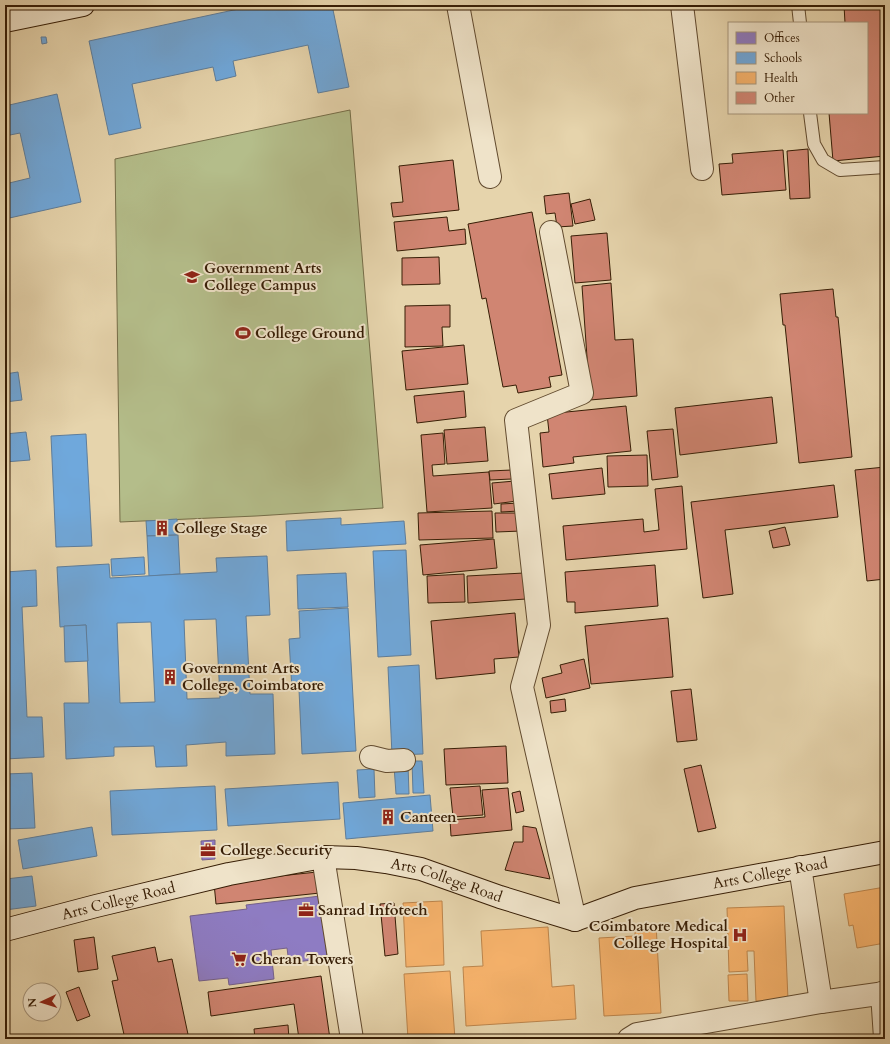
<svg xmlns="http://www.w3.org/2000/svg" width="890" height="1044" font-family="Cardo,serif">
	<rect width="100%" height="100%" fill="#e6d4ac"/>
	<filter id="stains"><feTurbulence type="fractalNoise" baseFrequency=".005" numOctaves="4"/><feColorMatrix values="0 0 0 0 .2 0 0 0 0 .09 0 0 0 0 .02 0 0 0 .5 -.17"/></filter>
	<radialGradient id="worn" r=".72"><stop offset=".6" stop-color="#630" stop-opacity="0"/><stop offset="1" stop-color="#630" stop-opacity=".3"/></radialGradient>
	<path fill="#b4bd8a" stroke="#756d48" d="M350,110L383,508L256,516L120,522L115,159Z"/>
	<g fill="#8e7cc3" stroke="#74608a">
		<path d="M215,840V859L202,860L201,841Z"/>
		<path d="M320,896L327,958L289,963L287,948L271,950L274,979L229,985L228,978L199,981L190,916L247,909L246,905Z"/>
	</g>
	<g fill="#6fa8dc" stroke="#5e7e9c" fill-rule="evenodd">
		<path d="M257,5H332L349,87L318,93L308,45L233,61L236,76L216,81L213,67L132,84L141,128L109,135L89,41Z"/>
		<path d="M41,37H46L47,43L42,44Z"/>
		<path d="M57,94L81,202L5,219V184L30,178L20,133L5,136V106Z"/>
		<path d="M18,372L22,400L5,402V374Z"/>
		<path d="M26,432L30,460L5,462V434Z"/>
		<path d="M86,434L92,546L56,547L51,436Z"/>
		<path d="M341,518V525L404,521L406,544L287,551L286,521Z"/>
		<path d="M177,519L178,535L147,536L146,521Z"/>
		<path d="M178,535L180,574L149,576L147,536Z"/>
		<path d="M406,550L411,655L378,657L373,551Z"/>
		<path d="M267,556L270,615L246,616L250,694H273L275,754L226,756V742L186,745L187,766L156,767L154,746L114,747V756L66,759L64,703H89L86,625L60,627L57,567L109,564L110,578L217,572L216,558ZM216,619L220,698L187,699L184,620ZM151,622L155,702L120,703L117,623Z"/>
		<path d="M144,557L145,574L112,576L111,559Z"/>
		<path d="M36,570L37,606L22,607L27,717H42L44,757L5,759V572Z"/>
		<path d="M346,573L348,607L298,609L297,575Z"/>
		<path d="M348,608L356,751L302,754L299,690L292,691L289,639L300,638L299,611Z"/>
		<path d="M86,625L88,661L65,662L64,626Z"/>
		<path d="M419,665L423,754L392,755L388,667Z"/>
		<path d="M412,761H422L424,793H413Z"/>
		<path d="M408,765L409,794H396L394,766Z"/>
		<path d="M374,769L375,797L359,798L357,770Z"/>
		<path d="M32,773L35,828L5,829V774Z"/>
		<path d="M338,782L340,819L228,826L225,789Z"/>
		<path d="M215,786L217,830L112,835L110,791Z"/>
		<path d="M430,795L433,831L346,839L343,803Z"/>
		<path d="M92,827L97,856L23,869L18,840Z"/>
		<path d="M32,876L36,906L5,910V891H8L6,879Z"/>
	</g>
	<g fill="#f6b26b" stroke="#bc854c">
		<path d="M885,887V943L857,948L853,925L849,926L844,894Z"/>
		<path d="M442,901L444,965L406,967L403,903Z"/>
		<path d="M784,906L788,1000L756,1001L754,951H747L748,971L729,972L727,908Z"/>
		<path d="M656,924L661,1013L604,1016L599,938L635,936V925Z"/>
		<path d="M548,927L552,987L574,985L576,1019L466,1026L463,967L483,966L481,931Z"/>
		<path d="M450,971L455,1039H408L404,974Z"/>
		<path d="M747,974L748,1001H729L728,975Z"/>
	</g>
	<g fill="#d08572" stroke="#361d05">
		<path d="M844,5H885V156L833,161L829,113H867V23H845Z"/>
		<path d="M808,149L810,198L790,199L787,151Z"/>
		<path d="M783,150L786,190L722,195L719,164L733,163L732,154Z"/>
		<path d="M453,160L459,210L393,217L391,203L403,202L399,166Z"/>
		<path d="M569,193L573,226L557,227L555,213L546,214L544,196Z"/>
		<path d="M590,199L595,220L575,224L571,204Z"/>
		<path d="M532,212L562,375L549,377L551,387L518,393L516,385L503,387L486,298L482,299L468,224Z"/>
		<path d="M447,217L449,231L465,229L466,244L397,251L394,222Z"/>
		<path d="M607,233L611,280L575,283L571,236Z"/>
		<path d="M439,257L440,284L402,285V258Z"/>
		<path d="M611,283L615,340L633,339L637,396L590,400L582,286Z"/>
		<path d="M833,289L836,317H838L852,457L799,463L785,325H783L780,294Z"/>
		<path d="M450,305V327H442L443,346L405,347V306Z"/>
		<path d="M464,345L468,384L406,390L402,351Z"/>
		<path d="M464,391L466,417L417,423L414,396Z"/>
		<path d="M772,397L777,443L680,455L675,408Z"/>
		<path d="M626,406L631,451L573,457L574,463L543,467L540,433L549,432L547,414Z"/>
		<path d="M485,427L488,461L447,464L444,430Z"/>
		<path d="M673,429L678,477L652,480L647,431Z"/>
		<path d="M443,433L445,464L432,465L433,476L489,472L492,508L427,512L421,435Z"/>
		<path d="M647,455L648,486L608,487L607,456Z"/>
		<path d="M885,467V579L867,581L855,470Z"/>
		<path d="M602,468L605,494L552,499L549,474Z"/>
		<path d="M512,470V479L490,480L489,471Z"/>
		<path d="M515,481L517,501L494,504L492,483Z"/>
		<path d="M834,485L838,517L725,530L733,594L703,598L691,502Z"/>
		<path d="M682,486L687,549L566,560L563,526L643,519L644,532L659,530L655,489Z"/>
		<path d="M519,503V511L501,512V504Z"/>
		<path d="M492,511L493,538L419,540L418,513Z"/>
		<path d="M495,513H521L522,531L496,532Z"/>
		<path d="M785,527L790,545L773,548L769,531Z"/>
		<path d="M494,539L497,568L423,575L420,545Z"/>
		<path d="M655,565L658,606L575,613V602H567L565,572Z"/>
		<path d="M524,573L526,599L468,603L467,576Z"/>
		<path d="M464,574L465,602L428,603L427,576Z"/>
		<path d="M515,613L519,657L494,659L495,673L436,679L431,621Z"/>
		<path d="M668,618L673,677L591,684L585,626Z"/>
		<path d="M584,659L590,688L546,698L542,678L562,673L560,665Z"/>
		<path d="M691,689L697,740L677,742L671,691Z"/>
		<path d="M565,699L566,711L551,713L550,701Z"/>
		<path d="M506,746L508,783L446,785L444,749Z"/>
		<path d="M701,765L716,828L698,832L684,769Z"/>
		<path d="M480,786L483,815L453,817L450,788Z"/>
		<path d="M508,788L512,830L451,836L450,820L485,817L482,790Z"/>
		<path d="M520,791L524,811L516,813L512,793Z"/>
		<path d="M523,826L536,828L550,879L505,870L514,842H523Z"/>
		<path d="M317,872L320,893L216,904L214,883Z"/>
		<path d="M394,903L398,954L385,956L380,904Z"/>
		<path d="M94,937L98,969L78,972L74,940Z"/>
		<path d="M155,947L158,962L172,959L189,1039H125L112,981L118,980L112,956Z"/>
		<path d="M321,976L330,1039H299L294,1004L211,1016L208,992Z"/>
		<path d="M79,987L90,1016L77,1021L66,992Z"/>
		<path d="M288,1025L289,1039H255L254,1029Z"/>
	</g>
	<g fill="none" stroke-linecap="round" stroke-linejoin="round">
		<g stroke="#624b2f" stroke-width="14">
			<g id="lane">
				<path d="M798,5L800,23"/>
				<path d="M810,113L814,144L823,160L840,170L885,167"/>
			</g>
		</g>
		<g stroke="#624b2f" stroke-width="24">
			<g id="street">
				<path d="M458,5L490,177"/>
				<path d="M682,5L702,169"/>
				<path d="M551,232L582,393L516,420L539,625L522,687L575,920"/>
				<path d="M371,757L387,761L404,760"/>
				<path d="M323,857L352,1039"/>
				<path d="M800,867L821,1002L885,993"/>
				<path d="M882,993L885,1038"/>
				<path d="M629,1039L637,1034L821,1002"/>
			</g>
		</g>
		<g stroke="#361d05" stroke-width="24">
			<g id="secondary">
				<path d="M5,21L83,5"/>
				<path id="s1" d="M5,930L96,906L229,874L323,857L356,858L386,862L421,869L500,897L575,920L635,898L885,852"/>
			</g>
		</g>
		<use href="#lane" stroke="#efe3c9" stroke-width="12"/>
		<use href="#street" stroke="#efe3c9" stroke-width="22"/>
		<use href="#secondary" stroke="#efe3c9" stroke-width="22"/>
	</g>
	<defs>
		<g id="university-bare" transform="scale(1.2)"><path d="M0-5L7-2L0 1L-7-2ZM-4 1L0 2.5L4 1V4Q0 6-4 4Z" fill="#8f2418" stroke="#efe3c9" stroke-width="2.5" paint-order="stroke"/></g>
		<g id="stadium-bare" transform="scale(1.2)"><path d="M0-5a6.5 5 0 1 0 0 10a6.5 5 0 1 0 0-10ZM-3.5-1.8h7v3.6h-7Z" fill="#8f2418" stroke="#efe3c9" stroke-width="2.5" paint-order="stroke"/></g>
		<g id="building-bare" transform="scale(1.2)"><path d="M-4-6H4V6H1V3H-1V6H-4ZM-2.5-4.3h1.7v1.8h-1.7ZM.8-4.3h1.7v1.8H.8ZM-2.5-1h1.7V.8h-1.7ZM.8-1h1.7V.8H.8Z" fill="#8f2418" stroke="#efe3c9" stroke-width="2.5" paint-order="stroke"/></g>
		<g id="office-bare" transform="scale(1.2)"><path d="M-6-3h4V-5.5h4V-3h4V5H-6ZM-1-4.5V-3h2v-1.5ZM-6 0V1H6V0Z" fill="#8f2418" stroke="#efe3c9" stroke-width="2.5" paint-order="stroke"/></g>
		<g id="hospital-bare" transform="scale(1.2)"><path d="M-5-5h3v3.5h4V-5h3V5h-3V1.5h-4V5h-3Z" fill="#8f2418" stroke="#efe3c9" stroke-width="2.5" paint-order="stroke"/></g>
		<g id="supermarket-bare" transform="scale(1.2)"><path d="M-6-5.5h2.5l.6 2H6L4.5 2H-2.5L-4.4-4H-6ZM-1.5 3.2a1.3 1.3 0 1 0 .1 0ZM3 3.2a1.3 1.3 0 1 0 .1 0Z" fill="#8f2418" stroke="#efe3c9" stroke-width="2.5" paint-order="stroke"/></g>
	</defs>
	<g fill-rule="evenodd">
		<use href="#university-bare" x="192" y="277"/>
		<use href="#stadium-bare" x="243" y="333"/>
		<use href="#building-bare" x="162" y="528"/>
		<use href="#building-bare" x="170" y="677"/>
		<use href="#building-bare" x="388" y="817"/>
		<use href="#office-bare" x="208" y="850"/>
		<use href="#office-bare" x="306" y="910"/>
		<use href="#hospital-bare" x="740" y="935"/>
		<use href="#supermarket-bare" x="239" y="959"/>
	</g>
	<g text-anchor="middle" stroke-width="4" stroke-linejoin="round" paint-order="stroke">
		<g font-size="15" font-weight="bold" fill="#361d05" stroke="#efe3c9" text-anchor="start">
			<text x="204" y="273">Government Arts<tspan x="204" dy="17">College Campus</tspan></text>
			<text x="255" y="338">College Ground</text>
			<text x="174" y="533">College Stage</text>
			<text x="182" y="673">Government Arts<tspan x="182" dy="17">College, Coimbatore</tspan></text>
			<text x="400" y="822">Canteen</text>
			<text x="220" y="855">College Security</text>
			<text x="318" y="915">Sanrad Infotech</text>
			<text x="728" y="931" text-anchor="end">Coimbatore Medical<tspan x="728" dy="17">College Hospital</tspan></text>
			<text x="251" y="964">Cheran Towers</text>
		</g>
		<g font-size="15" fill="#361d05" stroke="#efe3c9">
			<text dy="5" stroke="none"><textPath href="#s1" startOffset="789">Arts College Road</textPath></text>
			<text dy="5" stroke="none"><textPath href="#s1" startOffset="453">Arts College Road</textPath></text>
			<text dy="5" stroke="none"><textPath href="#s1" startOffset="117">Arts College Road</textPath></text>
		</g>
	</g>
	<rect width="890" height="1044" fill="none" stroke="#e6d4ac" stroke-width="20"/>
	<rect x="6" y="6" width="878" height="1032" fill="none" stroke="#361d05" stroke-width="2"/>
	<rect x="10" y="10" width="870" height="1024" fill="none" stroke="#361d05"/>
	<rect x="728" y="22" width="140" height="92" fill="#efe3c9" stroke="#a5947b"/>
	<rect x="736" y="32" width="20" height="12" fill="#8e7cc3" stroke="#a5947b"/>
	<text x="764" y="42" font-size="12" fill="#361d05">Offices</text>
	<rect x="736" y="52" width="20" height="12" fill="#6fa8dc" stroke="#a5947b"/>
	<text x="764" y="62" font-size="12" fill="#361d05">Schools</text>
	<rect x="736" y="72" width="20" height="12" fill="#f6b26b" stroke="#a5947b"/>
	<text x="764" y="82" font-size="12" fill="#361d05">Health</text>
	<rect x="736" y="92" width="20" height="12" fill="#d08572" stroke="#a5947b"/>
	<text x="764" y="102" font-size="12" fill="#361d05">Other</text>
	<g transform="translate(42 1002) rotate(266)"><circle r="19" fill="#efe3c9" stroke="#a5947b"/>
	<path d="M0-3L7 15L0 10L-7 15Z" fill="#8f2418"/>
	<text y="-6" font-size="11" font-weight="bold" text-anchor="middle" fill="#361d05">N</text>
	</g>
	<rect width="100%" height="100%" filter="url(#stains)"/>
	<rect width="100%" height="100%" fill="url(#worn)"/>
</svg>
